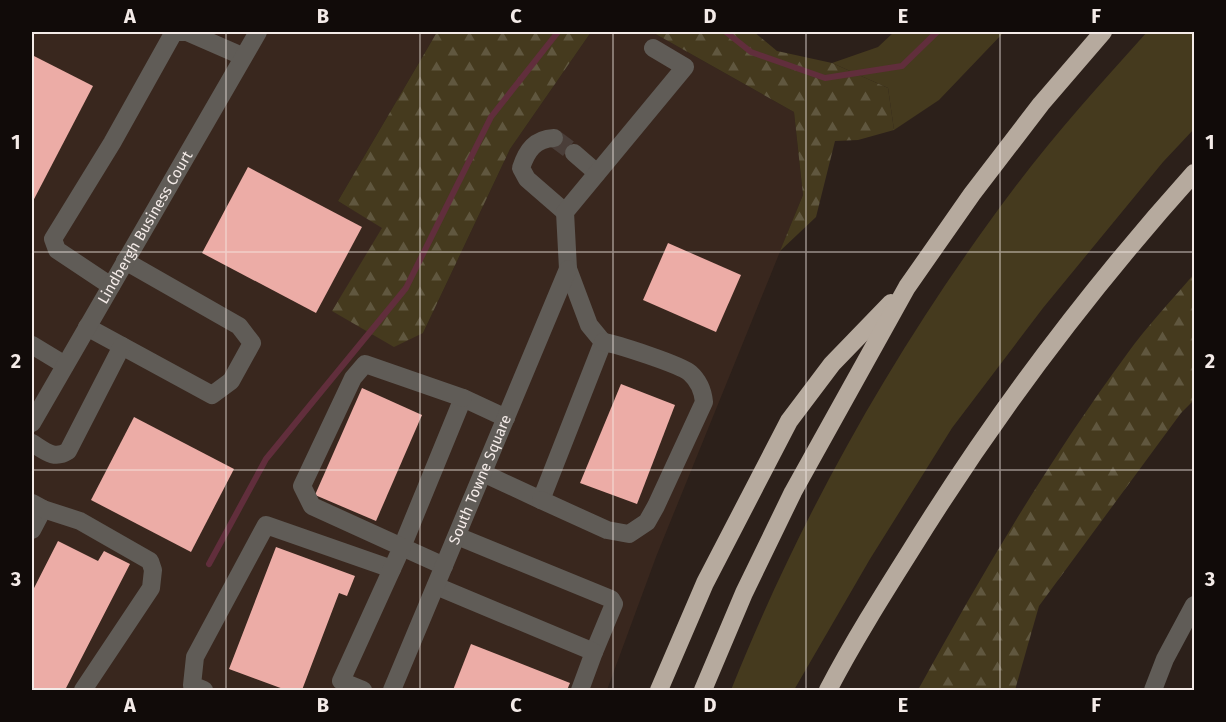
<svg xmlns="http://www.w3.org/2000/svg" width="1226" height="722" font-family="'Fira Sans',sans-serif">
	<defs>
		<pattern id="forest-firs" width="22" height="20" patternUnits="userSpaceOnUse" patternTransform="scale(1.5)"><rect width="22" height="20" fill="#453a1e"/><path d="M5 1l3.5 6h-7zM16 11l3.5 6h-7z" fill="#60573f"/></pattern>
	</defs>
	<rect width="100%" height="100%" fill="#2c201a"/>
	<path fill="#39271e" d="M32,32H437L338,201L382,227L423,333L510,149L591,32H652L794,112L803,195L656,557L607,690H32Z"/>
	<g fill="#453a1e">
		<path d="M894,32H1004L939,100L894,130L888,88L832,63L878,47Z"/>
		<path d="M1147,32H1194V129L1163,162L1043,308L952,428L870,559L794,690H731C802,512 899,341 1015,187C1056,133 1102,82 1147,32Z"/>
	</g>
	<g fill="url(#forest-firs)">
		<path d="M437,32H591L510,149L423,333L394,347L332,311L382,228L338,201Z"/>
		<path d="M652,32H754L777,51L832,63L888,88L894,130L858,140L835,141L816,217L780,251L803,195L794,112Z"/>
		<path d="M1194,274V400L1181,413L1039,606L1015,690H918C981,575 1049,460 1127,354C1147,326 1172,300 1194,274Z"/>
	</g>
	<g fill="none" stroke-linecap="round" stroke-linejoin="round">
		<g stroke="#612e3c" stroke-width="6">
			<path d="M726,32L751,52L825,78L902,66L937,32"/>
			<path d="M209,564L266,459L406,288L491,117L558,32"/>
		</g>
	</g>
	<g fill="#ecaca6">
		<path d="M32,55L93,86L32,203Z"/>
		<path d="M248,167L362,227L316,313L202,253Z"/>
		<path d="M668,243L741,275L716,332L643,300Z"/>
		<path d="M621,384L675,405L637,504L580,483Z"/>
		<path d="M362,388L422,415L376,521L315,495Z"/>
		<path d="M134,417L234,469L191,552L91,500Z"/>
		<path d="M58,541L98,561L104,551L130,564L65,690H39L32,687V592Z"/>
		<path d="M276,547L355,576L347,596L339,593L302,690H286L229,669Z"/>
		<path d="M471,644L570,683L567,690H453Z"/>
	</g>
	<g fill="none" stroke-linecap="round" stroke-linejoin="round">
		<path stroke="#4a3e39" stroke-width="18" stroke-dasharray="18 9" stroke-linecap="butt" d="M554,138L574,153"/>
		<g stroke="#605c57" stroke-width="18">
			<path d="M554,138C535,139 527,150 521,168L527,179L565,212"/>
			<path d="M574,153L597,173"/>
			<path d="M111,286L57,250L53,239L112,143L174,32H187L242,56"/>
			<path d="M87,327L212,395L231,381L252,343L239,326L125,261"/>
			<path d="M32,345L65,365"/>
			<path id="s1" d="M32,423L258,32"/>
			<path d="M32,443C45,451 54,460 68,451L122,346"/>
			<path d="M483,473L541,500L603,342L589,325L568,269L565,212L685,67L653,48"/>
			<path d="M541,500L607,530L629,534L647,522L656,506L704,402C703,392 699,381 690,373C681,365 617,344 603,342"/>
			<path d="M32,503L43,509L32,530"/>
			<path d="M43,509L80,521L150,561L153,570L151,588L83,690"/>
			<path d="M457,536L611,599L614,604L594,652"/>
			<path d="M444,566L402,547L463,398L506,418"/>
			<path d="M436,586L594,652L580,690"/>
			<path d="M204,690L192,685L195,657L266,525L392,569"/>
			<path d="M363,690L341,681L402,547L312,506L302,486L353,378L365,364L463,398"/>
			<path id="s2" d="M392,690L568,269"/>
			<path d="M1153,690L1165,659L1194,605"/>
		</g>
		<g stroke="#b6aa9e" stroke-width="18">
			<path d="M659,690L705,583L789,421L832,364L891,303"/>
			<path d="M703,690L744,593L793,492L907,287L972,194L1041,104L1103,32"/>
			<path d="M828,690C853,642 882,596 911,550C994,416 1089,290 1194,173"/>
		</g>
	</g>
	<path fill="none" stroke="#f4ebe8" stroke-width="1.5" stroke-opacity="0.55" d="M226,32V690M420,32V690M613,32V690M806,32V690M1000,32V690M32,252H1194M32,470H1194"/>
	<g text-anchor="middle" stroke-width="6" stroke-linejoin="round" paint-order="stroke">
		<g font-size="15" fill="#f4ebe8" stroke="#110b09">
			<text dy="5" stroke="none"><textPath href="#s1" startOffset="226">Lindbergh Business Court</textPath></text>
			<text dy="5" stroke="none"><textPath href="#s2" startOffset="228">South Towne Square</textPath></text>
		</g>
	</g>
	<rect width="1226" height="722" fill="none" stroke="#110b09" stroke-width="66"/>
	<rect x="33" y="33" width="1160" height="656" fill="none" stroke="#f4ebe8" stroke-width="2"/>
	<g font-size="20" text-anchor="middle" font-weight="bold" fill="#f4ebe8">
		<text x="130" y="23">A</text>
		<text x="323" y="23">B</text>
		<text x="516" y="23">C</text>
		<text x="710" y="23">D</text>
		<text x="903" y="23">E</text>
		<text x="1096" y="23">F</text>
		<text x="16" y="149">1</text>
		<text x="1210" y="149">1</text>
		<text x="16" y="368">2</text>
		<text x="1210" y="368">2</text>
		<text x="16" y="586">3</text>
		<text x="1210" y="586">3</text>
		<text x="130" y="712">A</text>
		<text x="323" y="712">B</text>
		<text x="516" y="712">C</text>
		<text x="710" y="712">D</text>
		<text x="903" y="712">E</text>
		<text x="1096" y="712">F</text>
	</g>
</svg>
